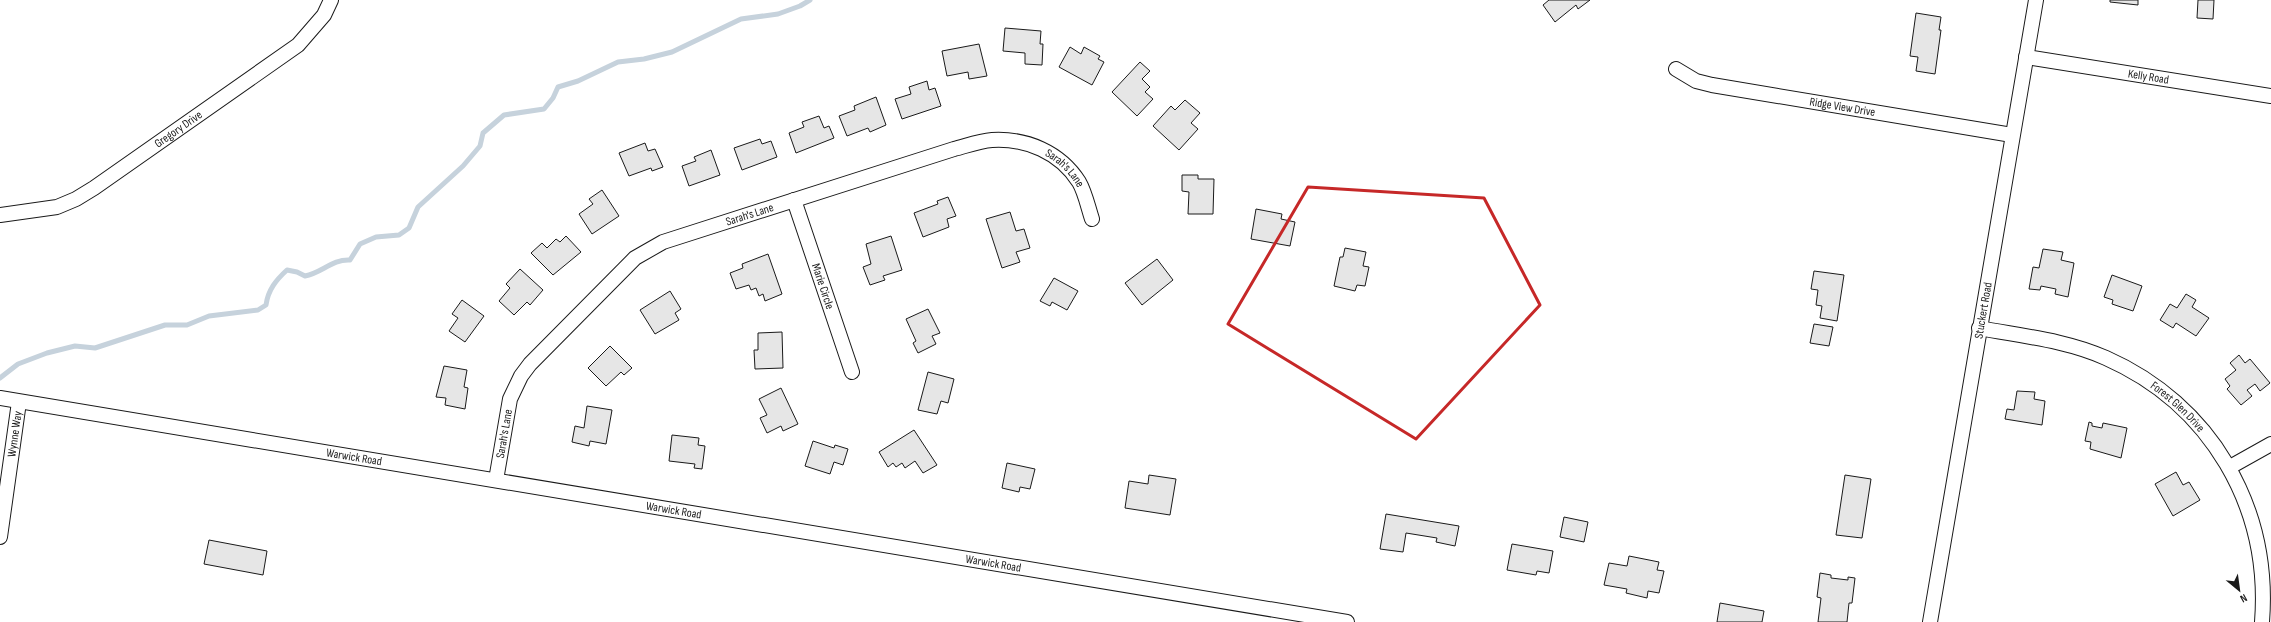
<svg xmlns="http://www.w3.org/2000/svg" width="2271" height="622" font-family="'Sofia Sans Condensed',sans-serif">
	<rect width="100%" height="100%" fill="#fff"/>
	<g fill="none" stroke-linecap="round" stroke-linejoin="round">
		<path stroke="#c6d2dc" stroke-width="5" d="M0,378L18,364L47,353L75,346L95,348L165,325H187L209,316L258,310L266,305C268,290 276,280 287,270L297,272L305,276C322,273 332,259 350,260L360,244L376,237L399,235L409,228L418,207L463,166L480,146L483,133L504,115L544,109L553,98L558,87L578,81L618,62L644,59L672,52L741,19L778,14L800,6L810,0"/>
	</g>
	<g fill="#e6e6e6" stroke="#1a1a1a">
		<path d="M1549,0H1590L1578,9L1576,5L1555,22L1543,5Z"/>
		<path d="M2110,0H2138V5L2110,2Z"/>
		<path d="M2198,0H2214L2213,19L2197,18Z"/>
		<path d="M1916,13L1941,17L1939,30H1941L1935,74L1916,71L1918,57L1910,56Z"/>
		<path d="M1005,28L1041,31L1040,44H1043L1042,65L1025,64V53L1003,51Z"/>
		<path d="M979,44L987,76L969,79L968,72L947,76L942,51Z"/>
		<path d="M1070,47L1081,54L1084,47L1100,56L1098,59L1104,62L1092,85L1059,67Z"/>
		<path d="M1140,62L1150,71L1142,79L1150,87L1145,92L1153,99L1137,116L1112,92Z"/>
		<path d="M927,81L929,90L935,88L941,106L902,119L895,99L911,94L909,87Z"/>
		<path d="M876,97L886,125L870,132L868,128L847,136L839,116L855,110L854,106Z"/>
		<path d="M1185,100L1200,113L1191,123L1198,129L1179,150L1153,126L1171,106L1175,110Z"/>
		<path d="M819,116L824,128L829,126L834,138L796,153L789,133L804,127L802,122Z"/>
		<path d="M760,139L762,144L771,141L777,157L742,170L734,148Z"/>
		<path d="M645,143L648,151L655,149L663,167L652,171L651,168L629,176L619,153Z"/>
		<path d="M711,150L720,175L689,186L682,166L696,161L694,157Z"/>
		<path d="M1182,175H1198V179H1214L1213,214H1188L1189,192L1182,191Z"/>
		<path d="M602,190L619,216L592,234L579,214L593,204L589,199Z"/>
		<path d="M948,197L956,216L947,219L949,227L923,237L914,213L938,204L937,201Z"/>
		<path d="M1256,209L1282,214L1281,219L1295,222L1290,246L1251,239Z"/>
		<path d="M1010,212L1016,231L1024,229L1030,248L1016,252L1020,262L1002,268L986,219Z"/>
		<path d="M566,236L581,252L553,275L531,253L542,243L547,248L556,239L560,242Z"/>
		<path d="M891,236L902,270L883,276L885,280L870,285L863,267L871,264L866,244Z"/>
		<path d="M1345,248L1366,252L1363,266L1369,267L1365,286L1357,285L1355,291L1334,286L1340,257H1343Z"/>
		<path d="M2043,249L2063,252L2061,260L2074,263L2068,297L2055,294L2056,289L2041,286L2040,290L2029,289L2033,267L2039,268Z"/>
		<path d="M768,254L782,294L765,301L763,294L759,296L756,288L751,290L749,285L736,289L730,273L743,268L742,264Z"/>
		<path d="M1157,259L1173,280L1142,305L1125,283Z"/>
		<path d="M520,269L543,290L530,305L527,302L514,315L499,301L510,288L506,284Z"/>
		<path d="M1814,271L1844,275L1837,321L1820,318L1822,306L1816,305L1818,290L1811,289Z"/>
		<path d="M2112,275L2142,286L2133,311L2112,304L2113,300L2104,297Z"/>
		<path d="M1054,278L1078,291L1067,310L1052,302L1050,306L1040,301Z"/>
		<path d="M670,291L681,309L675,313L679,320L655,334L640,310Z"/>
		<path d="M2186,294L2196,300L2192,307L2209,318L2196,336L2176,323L2173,328L2160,320L2170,304L2177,308Z"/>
		<path d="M462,300L484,316L465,342L449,331L458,318L452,314Z"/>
		<path d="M928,309L940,333L932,336L936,344L918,353L913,343L916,341L906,319Z"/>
		<path d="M1814,324L1833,327L1829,346L1810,343Z"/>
		<path d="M782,332L783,368L755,369L754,350H758V333Z"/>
		<path d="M610,346L632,368L624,375L621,372L606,386L588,368Z"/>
		<path d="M2239,355L2245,363L2250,359L2270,383L2260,391L2255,384L2247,390L2252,396L2241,405L2227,389L2230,386L2225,379L2236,370L2230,363Z"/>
		<path d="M444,366L467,370L464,387L468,388L465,409L445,405L446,398L436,397Z"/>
		<path d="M928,372L954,379L948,403L941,401L937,414L918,410Z"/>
		<path d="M781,388L798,424L783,431L781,426L767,433L760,418L767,415L759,399Z"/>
		<path d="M2017,391L2035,392L2034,399L2045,401L2042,425L2005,419L2007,409L2014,410Z"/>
		<path d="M587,406L612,410L606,444L590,441L589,446L572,442L575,426L584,428Z"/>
		<path d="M2089,422L2092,423V426L2102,428L2103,423L2127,428L2121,458L2090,449L2091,442L2085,441Z"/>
		<path d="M914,430L937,465L923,473L915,461L905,468L902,463L896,467L893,463L888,467L879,452Z"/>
		<path d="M672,435L699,438L698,445L705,446L702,469L694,468L695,464L669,461Z"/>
		<path d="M813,441L834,448L835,445L848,449L843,465L834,462L830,474L805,466Z"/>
		<path d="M1007,463L1035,469L1030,489L1020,487L1019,492L1002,488Z"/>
		<path d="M2176,472L2183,485L2189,482L2200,500L2173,516L2155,484Z"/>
		<path d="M1149,475L1176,479L1170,515L1125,508L1129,481L1148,484Z"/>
		<path d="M1845,475L1871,479L1862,538L1836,535Z"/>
		<path d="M1386,514L1459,526L1455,546L1436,542L1437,538L1406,533L1403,552L1380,549Z"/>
		<path d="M1564,517L1588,522L1584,542L1560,537Z"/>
		<path d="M209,540L267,551L263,575L204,564Z"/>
		<path d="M1512,544L1553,551L1549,573L1537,571L1536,575L1507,570Z"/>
		<path d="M1629,556L1659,562L1657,570L1664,571L1659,593L1648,591L1647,598L1626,593L1627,589L1604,585L1609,563L1627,566Z"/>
		<path d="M1820,573L1831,575V578L1848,580V577L1855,578L1852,603H1849L1847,622H1818L1821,598L1817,597Z"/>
		<path d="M1720,603L1764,611L1762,622H1717Z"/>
	</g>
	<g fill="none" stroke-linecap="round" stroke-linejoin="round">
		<g stroke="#1a1a1a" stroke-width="16">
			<g id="street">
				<path id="s1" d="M2026,57L2271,96"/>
				<path id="s2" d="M1676,69L1696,81L1712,85L2012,135"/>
				<path id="s3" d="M794,200L852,372"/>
				<path id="s4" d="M0,215L57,207L76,199L94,188L298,45L324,15L331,0"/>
				<path id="s5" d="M1979,328C2021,336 2066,340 2106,358C2210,404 2271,506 2262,622"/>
				<path id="s6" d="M0,398L1347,622"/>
				<path d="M2230,467L2271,444"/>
				<path id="s7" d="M496,480L510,399L521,376L530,364L635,258L663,242L954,149C966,146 979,141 992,140C1026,138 1060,152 1079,182C1085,192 1088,207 1092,219"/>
				<path id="s8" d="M0,537L19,402"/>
				<path id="s9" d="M1930,622L2036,0"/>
			</g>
		</g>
		<use href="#street" stroke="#fff" stroke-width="14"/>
	</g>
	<path fill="none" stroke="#c62828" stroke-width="3" stroke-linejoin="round" d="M1308,187L1484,198L1540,305L1416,439L1228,324Z"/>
	<g text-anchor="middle" stroke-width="3" stroke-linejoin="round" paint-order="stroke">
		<g font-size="12" fill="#1a1a1a" stroke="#fff">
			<text dy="4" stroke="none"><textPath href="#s1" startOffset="124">Kelly Road</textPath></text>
			<text dy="4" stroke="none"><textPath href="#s2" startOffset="172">Ridge View Drive</textPath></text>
			<text dy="4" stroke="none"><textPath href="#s4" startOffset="202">Gregory Drive</textPath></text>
			<text dy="4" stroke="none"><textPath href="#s7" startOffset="730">Sarah's Lane</textPath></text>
			<text dy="4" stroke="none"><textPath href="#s7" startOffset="395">Sarah's Lane</textPath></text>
			<text dy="4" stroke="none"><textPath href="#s3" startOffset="91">Marie Circle</textPath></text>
			<text dy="4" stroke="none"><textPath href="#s9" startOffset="316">Stuckert Road</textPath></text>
			<text dy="4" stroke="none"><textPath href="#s5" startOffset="218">Forest Glen Drive</textPath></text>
			<text dy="4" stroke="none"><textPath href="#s7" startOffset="47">Sarah's Lane</textPath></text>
			<text dy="4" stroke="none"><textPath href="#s8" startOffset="104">Wynne Way</textPath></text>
			<text dy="4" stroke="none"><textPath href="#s6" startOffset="359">Warwick Road</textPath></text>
			<text dy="4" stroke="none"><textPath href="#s6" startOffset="683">Warwick Road</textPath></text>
			<text dy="4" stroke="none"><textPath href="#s6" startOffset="1007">Warwick Road</textPath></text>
		</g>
	</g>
	<g transform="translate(2239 590) rotate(151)" stroke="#ffffff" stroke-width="3" paint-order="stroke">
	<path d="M0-3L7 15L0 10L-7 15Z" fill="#1a1a1a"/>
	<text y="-6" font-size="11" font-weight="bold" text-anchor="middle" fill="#1a1a1a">N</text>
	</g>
</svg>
